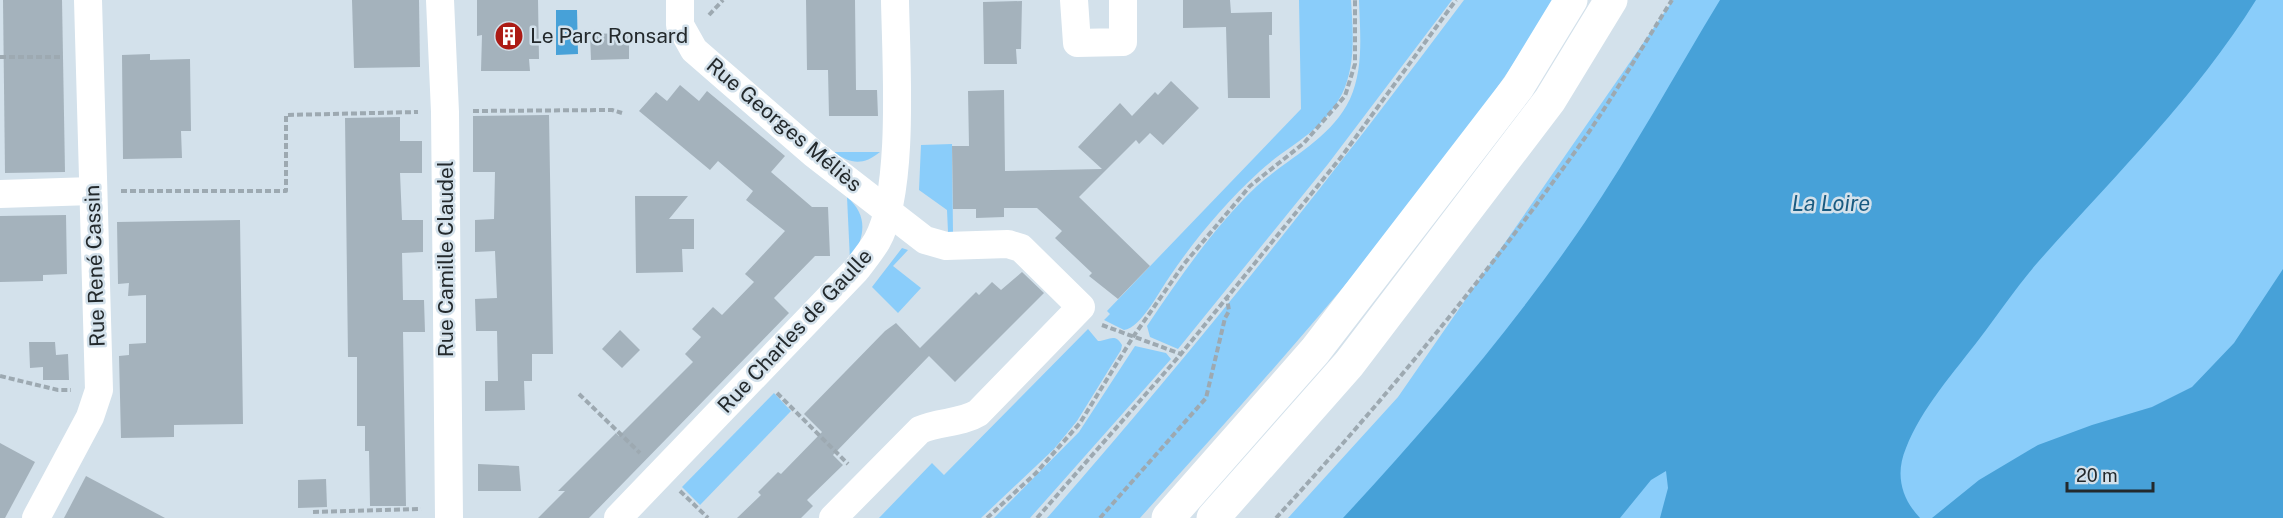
<svg xmlns="http://www.w3.org/2000/svg" width="2283" height="518" font-family="'Public Sans',sans-serif">
	<rect width="100%" height="100%" fill="#d3e1eb"/>
	<g fill="#8acdfa">
		<path d="M1299,0H1351C1353,32 1356,65 1342,94C1321,134 1289,144 1259,172C1226,202 1195,239 1170,276C1160,290 1141,328 1124,330L1104,320L1110,314L1107,311L1301,109Z"/>
		<path d="M1359,0H1452L1328,164L1178,349L1150,337L1147,326C1180,277 1214,227 1257,186C1288,158 1331,139 1350,99C1364,68 1360,33 1359,0Z"/>
		<path d="M1464,0H1554C1439,189 1287,354 1140,518H1047C1194,351 1331,178 1464,0Z"/>
		<path d="M1673,0H2283V518H1288L1398,397Z"/>
		<path d="M952,144L953,234L948,232L947,210L919,190L921,145Z"/>
		<path d="M834,152H880C863,166 850,164 834,152Z"/>
		<path d="M847,197C869,216 865,238 850,260Z"/>
		<path d="M902,248L908,250L893,266L921,288L898,313L872,287Z"/>
		<path d="M1088,329L1098,341C1108,341 1115,332 1122,345L1121,350L1077,421L1054,449L981,518H879L932,463L944,475Z"/>
		<path d="M1135,346L1166,353L1171,359L1030,518H994L1079,432Z"/>
		<path d="M774,393L791,411L700,505L682,487Z"/>
	</g>
	<g fill="#47a1d8">
		<path d="M1720,0H2256C2194,99 2115,175 2038,262C2017,286 1999,313 1980,338C1955,371 1921,409 1906,448C1895,474 1901,498 1920,518H1660L1668,488L1666,471L1651,480L1620,518H1343C1430,424 1513,328 1585,222C1633,151 1675,74 1720,0Z"/>
		<path d="M556,10H577L578,54L556,55Z"/>
		<path d="M2283,269V518H1932L1979,480L2038,445L2092,425L2152,407L2192,387L2234,343Z"/>
	</g>
	<g fill="#a4b2bc">
		<path d="M3,0H62L65,172L5,173Z"/>
		<path d="M352,0H419L420,67L354,68Z"/>
		<path d="M477,0H538L539,59H529L530,71H481L482,35L477,36Z"/>
		<path d="M806,0H855L856,90H877L878,116H829L828,70H807Z"/>
		<path d="M1183,0H1230L1231,13L1272,12V35H1269L1270,98H1228L1226,27L1183,28Z"/>
		<path d="M1022,1L1021,49H1016L1017,64H984L983,2Z"/>
		<path d="M629,33V59L591,60L590,34Z"/>
		<path d="M150,54V60L190,59L191,131H181L182,158L123,159L122,55Z"/>
		<path d="M1171,81L1199,108L1163,145L1150,133L1139,144L1136,140L1079,197L1150,266L1118,299L1089,276L1092,273L1055,238L1062,231L1037,208H1004V217L976,218V209H953L952,146H969L968,91L1004,90L1005,171L1102,169L1078,147L1120,103L1132,116L1155,92L1158,95Z"/>
		<path d="M680,85L699,101L707,91L785,156L771,172L812,207H828L830,256H815L774,298L789,313L589,518H538L565,491H558L616,433L619,436L693,362L685,354L701,337L692,329L713,307L722,315L754,282L745,274L785,231L746,200L753,191L718,161L710,170L639,111L656,92L667,101Z"/>
		<path d="M549,115L553,354H532V381H524L525,410L485,411V381H498L497,331H476L475,299L497,298L495,251L475,252V220L494,219L495,172H473V116Z"/>
		<path d="M400,117V141H422V173H400L402,220H423V252L402,253L403,300H424L425,332H403L406,506H370L369,451H365V426H357V357H348L345,118Z"/>
		<path d="M635,196H688L669,219H694V249H682L683,272L636,273Z"/>
		<path d="M66,215L67,274L43,275V281L0,282V216Z"/>
		<path d="M240,220L243,424L174,425V437L121,438L119,356L129,355V344L146,343V295L128,296L129,283L118,284L117,222Z"/>
		<path d="M1022,272L1044,293L955,382L929,356L833,455L843,465L807,500L813,506L801,518H737L761,495L758,492L778,472L781,474L822,432L804,414L885,331L896,323L920,348L976,292L979,295L992,282L1001,290Z"/>
		<path d="M620,330L640,350L622,368L602,349Z"/>
		<path d="M29,342H55L56,355L68,354L69,380H43V367L30,368Z"/>
		<path d="M0,443L35,462L5,518H0Z"/>
		<path d="M478,464L519,466L521,491H478Z"/>
		<path d="M86,476L165,518H64Z"/>
		<path d="M326,479L327,507L298,508V480Z"/>
	</g>
	<g fill="none" stroke-linecap="round" stroke-linejoin="round">
		<g stroke="#9da9b1" stroke-width="4" stroke-dasharray="6 3" stroke-linecap="butt">
			<path d="M709,15L723,0"/>
			<path d="M0,57H61"/>
			<path d="M473,111L612,110L622,113"/>
			<path d="M121,191H286V115L418,112"/>
			<path d="M1102,325L1181,354"/>
			<path d="M0,376L58,390H71"/>
			<path d="M777,393L848,464"/>
			<path d="M579,394L640,453"/>
			<path d="M680,491L708,518"/>
			<path d="M313,512L421,509"/>
			<path d="M987,518L1036,473L1080,423L1133,337L1184,264L1250,186L1304,143L1345,96L1355,64V0"/>
			<path d="M1037,518L1181,354L1342,156L1456,0"/>
			<path d="M1100,518L1206,398L1225,318L1229,311L1227,298"/>
			<path d="M1276,518C1385,399 1488,274 1582,142C1614,96 1642,47 1672,0"/>
		</g>
		<g stroke="#fff" stroke-width="28">
			<path d="M440,0L445,112L449,518"/>
			<path d="M680,0V25L694,50L814,154L925,240L946,246L1008,244L1021,248L1081,307L978,413C960,424 939,421 920,430L833,518"/>
			<path d="M1074,0L1077,43L1123,42V0"/>
			<path d="M0,194L92,191"/>
			<path d="M36,518L90,417L99,390L88,0"/>
			<path d="M618,518L856,270C863,261 871,251 877,241C905,191 896,60 895,0"/>
		</g>
		<g stroke="#fff" stroke-width="33">
			<path d="M1168,518L1315,351L1518,87L1571,0"/>
			<path d="M1213,518L1349,364L1550,100L1611,0"/>
		</g>
	</g>
	<defs>
		<g id="building-disc" transform="scale(1.5)"><circle r="9.5" fill="#ac1b15" stroke="#d3e1eb"/><path d="M-4-6H4V6H1V3H-1V6H-4ZM-2.5-4.3h1.7v1.8h-1.7ZM.8-4.3h1.7v1.8H.8ZM-2.5-1h1.7V.8h-1.7ZM.8-1h1.7V.8H.8Z" fill="#fff"/></g>
	</defs>
	<g fill-rule="evenodd">
		<use href="#building-disc" x="509" y="36"/>
	</g>
	<g text-anchor="middle" stroke-width="5" stroke-linejoin="round" paint-order="stroke">
		<g font-size="21" fill="#23292c" stroke="#d3e1eb" text-anchor="start">
			<text x="530" y="43">Le Parc Ronsard</text>
		</g>
		<g font-size="21" fill="#23292c" stroke="#d3e1eb">
			<text transform="translate(784 125) rotate(40)" y="7">Rue Georges Méliès</text>
			<text transform="translate(446 259) rotate(-90)" y="7">Rue Camille Claudel</text>
			<text transform="translate(95 266) rotate(-92)" y="7">Rue René Cassin</text>
			<text transform="translate(795 331) rotate(-47)" y="7">Rue Charles de Gaulle</text>
		</g>
		<g font-size="22" font-style="italic" fill="#195b81" stroke="#d3e1eb">
			<text x="1831" y="211">La Loire</text>
		</g>
	</g>
	<path d="M2067 482v9h86v-9" fill="none" stroke="#23292c" stroke-width="3"/>
	<text x="2076" y="482" font-size="18" fill="#23292c" stroke="#d3e1eb" stroke-width="4.5" paint-order="stroke">20 m</text>
</svg>
